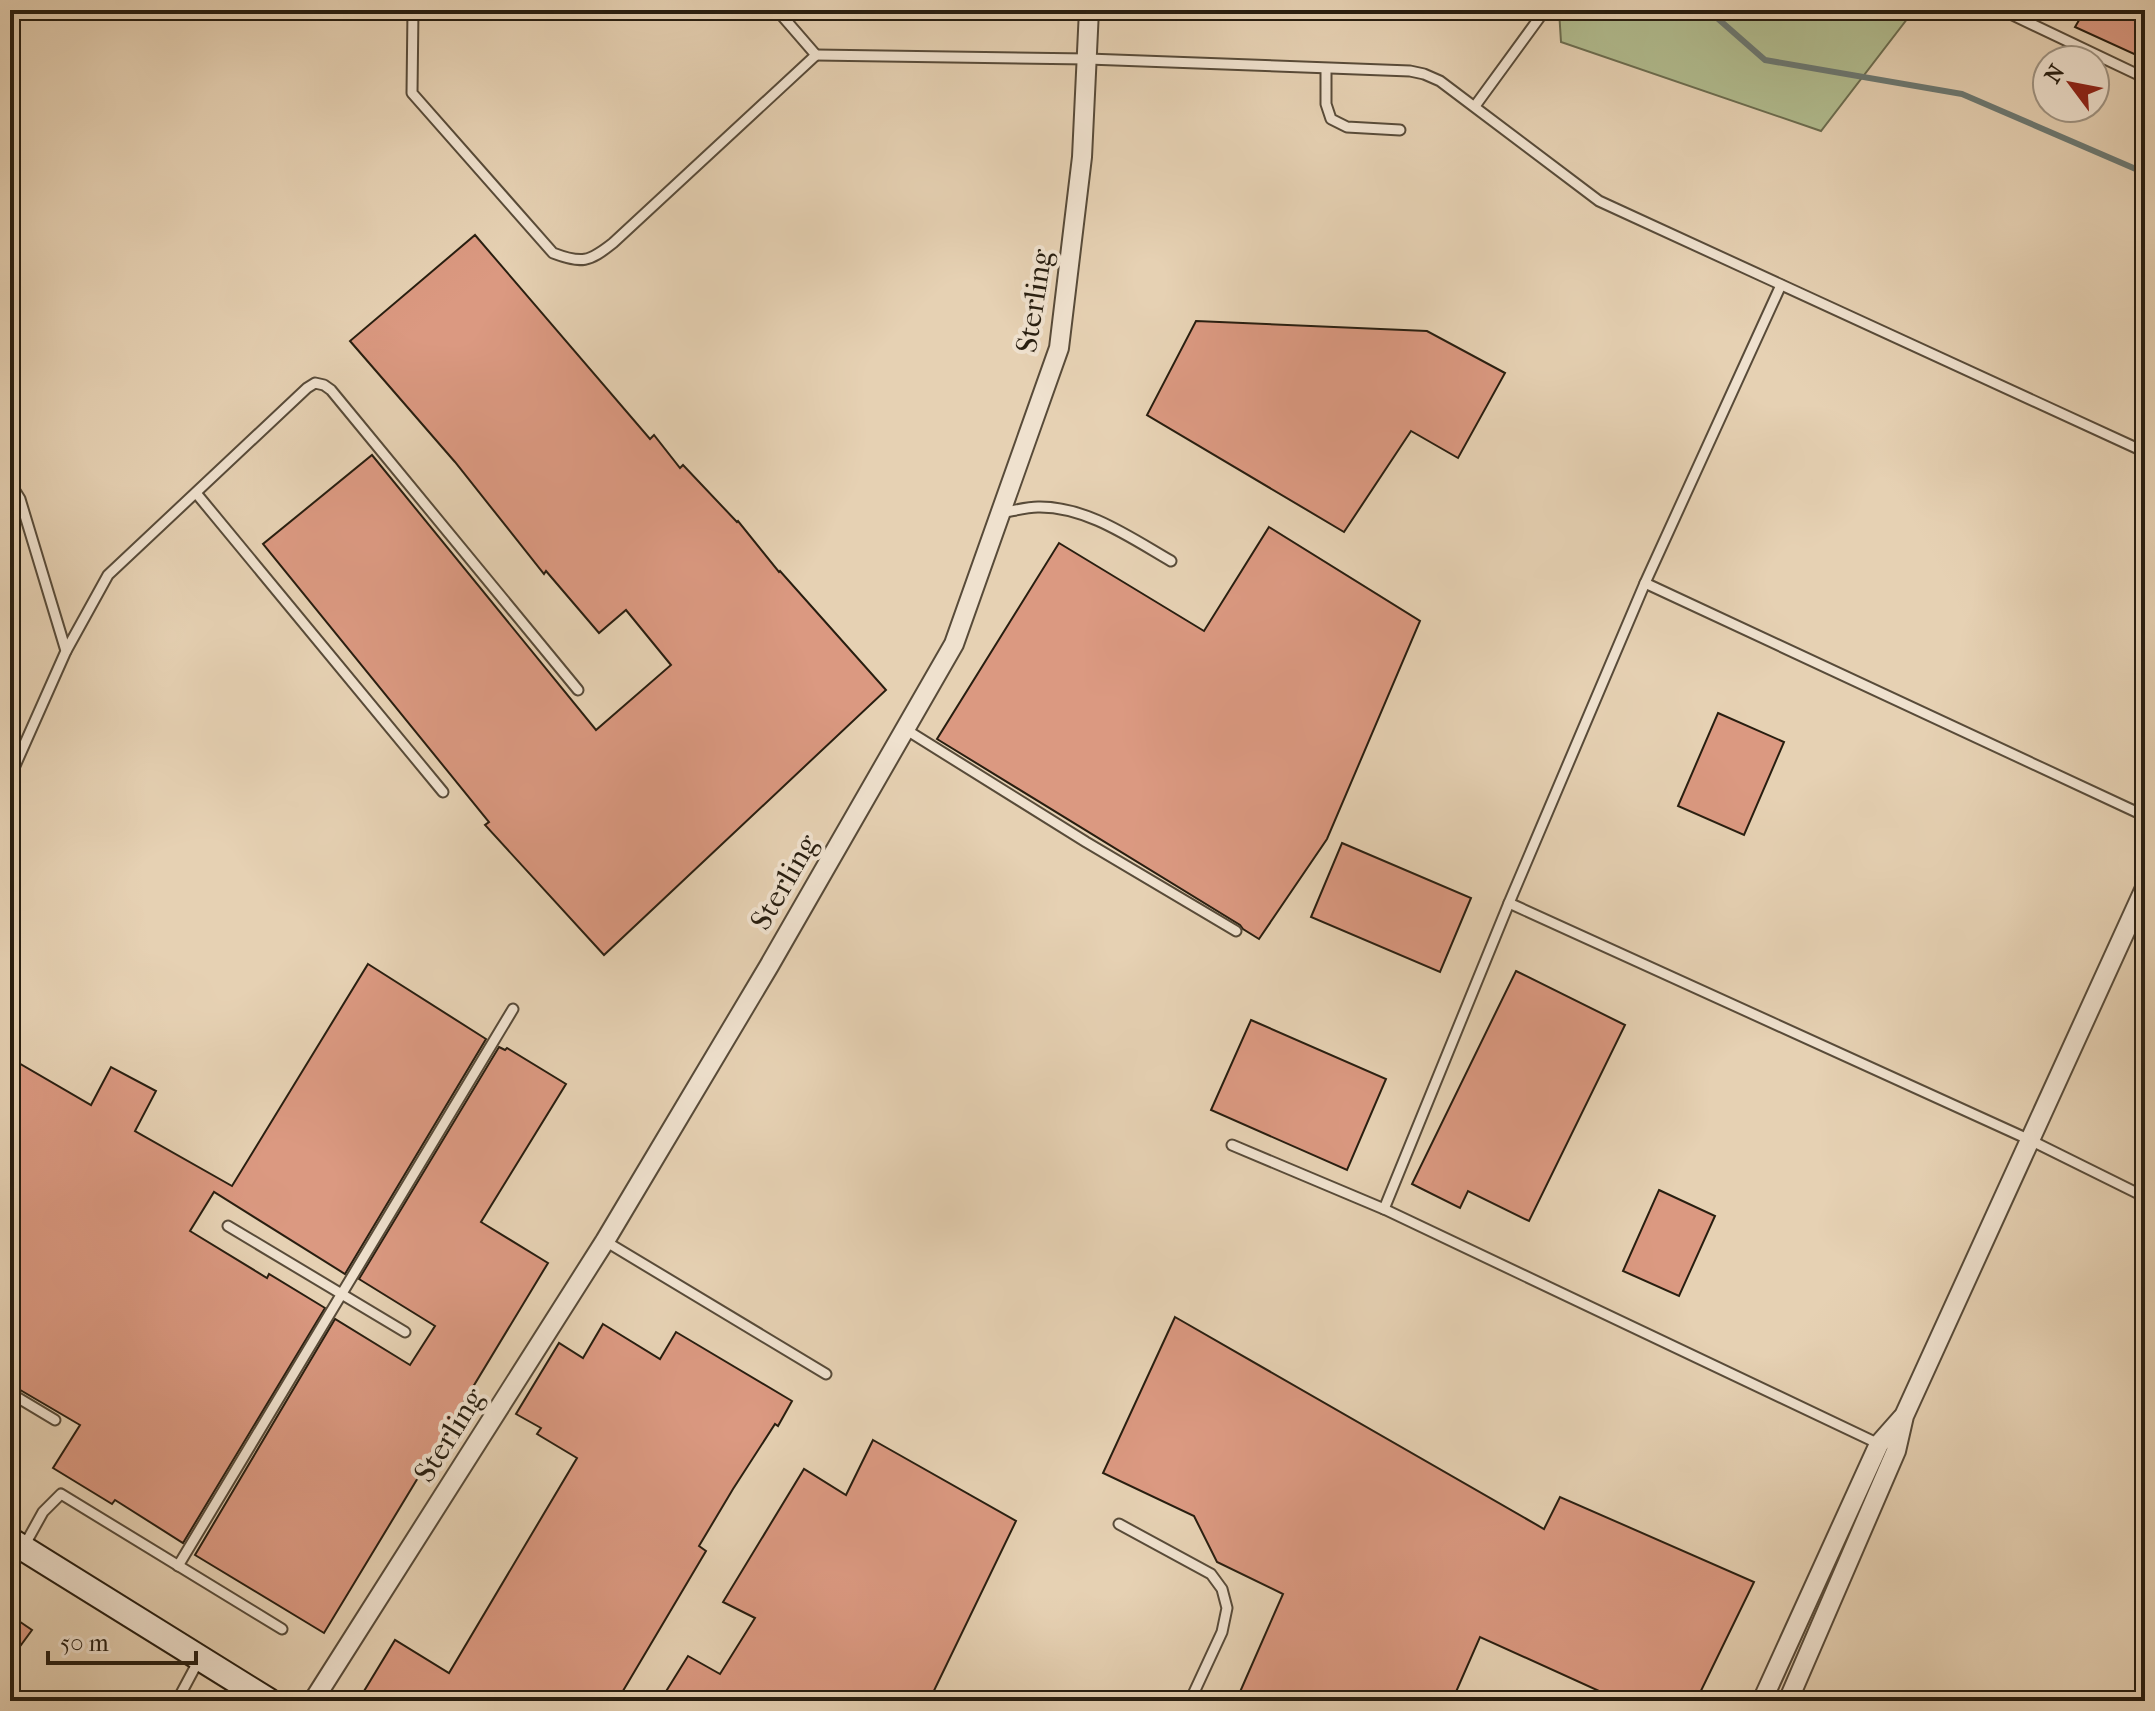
<svg xmlns="http://www.w3.org/2000/svg" width="2155" height="1711" font-family="'IM FELL French Canon',serif">
	<rect width="100%" height="100%" fill="#e6d1b3"/>
	<filter id="stains"><feTurbulence type="fractalNoise" baseFrequency=".0025" numOctaves="4"/><feColorMatrix values="0 0 0 0 .2 0 0 0 0 .09 0 0 0 0 .02 0 0 0 .5 -.17"/></filter>
	<radialGradient id="worn" r=".72"><stop offset=".6" stop-color="#630" stop-opacity="0"/><stop offset="1" stop-color="#630" stop-opacity=".3"/></radialGradient>
	<path fill="#b1bc8f" stroke="#6c6d50" stroke-width="2" d="M1559,10H1914L1821,131L1561,42Z"/>
	<g fill="none" stroke-linecap="round" stroke-linejoin="round">
		<path stroke="#6c7973" stroke-width="6" d="M1708,10L1765,60L1962,94L2145,173"/>
	</g>
	<g fill="#db9981" stroke="#281e10" stroke-width="2">
		<path d="M2085,10H2145V59L2075,27Z"/>
		<path d="M475,235L650,439L654,435L680,468L683,465L737,522L738,521L779,572L780,571L886,690L604,955L485,825L489,822L263,544L372,455L596,730L671,665L626,610L599,633L546,571L544,574L455,462L350,341Z"/>
		<path d="M1196,321L1427,331L1505,373L1458,458L1411,431L1344,532L1147,415Z"/>
		<path d="M1269,527L1420,621L1327,839L1259,939L1243,929L1240,925L937,739L1059,543L1204,631Z"/>
		<path d="M1718,713L1784,742L1744,835L1678,806Z"/>
		<path d="M1342,843L1471,898L1440,972L1311,917Z"/>
		<path d="M368,964L486,1039L345,1274L214,1192L190,1231L267,1278L269,1274L325,1308L183,1543L115,1500L112,1504L53,1468L80,1425L10,1384V1058L91,1105L111,1067L156,1091L135,1131L232,1186Z"/>
		<path d="M1516,971L1625,1025L1529,1221L1468,1191L1460,1208L1412,1184Z"/>
		<path d="M1251,1020L1386,1079L1347,1170L1211,1110Z"/>
		<path d="M499,1047L505,1050L507,1048L566,1084L481,1222L548,1263L324,1633L195,1555L335,1319L410,1365L435,1326L359,1279Z"/>
		<path d="M1659,1190L1715,1216L1679,1296L1623,1271Z"/>
		<path d="M1175,1317L1544,1529L1560,1497L1754,1582L1696,1701H1621L1480,1637L1452,1701H1236L1283,1594L1217,1562L1194,1516L1103,1473Z"/>
		<path d="M603,1324L660,1359L676,1332L792,1401L778,1426L775,1424L733,1489L699,1546L706,1551L617,1701H358L395,1640L449,1673L577,1458L537,1434L541,1428L516,1414L559,1343L583,1358Z"/>
		<path d="M873,1440L1016,1521L929,1701H660L688,1656L720,1674L755,1618L723,1602L804,1469L846,1495Z"/>
		<path d="M10,1615L32,1630L10,1660Z"/>
	</g>
	<g fill="none" stroke-linecap="round" stroke-linejoin="round">
		<g stroke="#584b39" stroke-width="13">
			<g id="service">
				<path d="M413,10L412,93L553,253C582,264 589,262 613,243L816,55"/>
				<path d="M777,10L816,55"/>
				<path d="M2002,10L2145,78"/>
				<path d="M816,55L1088,59L1410,71L1424,74L1440,81L1599,201L2145,452"/>
				<path d="M1326,69V104L1331,119L1347,127L1400,130"/>
				<path d="M1475,106L1545,10"/>
				<path d="M10,483L20,499L66,651L10,777"/>
				<path d="M196,493L443,792"/>
				<path d="M1001,513C1013,511 1026,507 1038,507C1086,506 1131,538 1171,561"/>
				<path d="M1645,583L2145,816"/>
				<path d="M66,651L108,575L307,388L315,383L324,385L331,390L578,690"/>
				<path d="M905,729L1086,842L1236,931"/>
				<path d="M1509,903L2030,1140L2145,1197"/>
				<path d="M1232,1145L1384,1209L1879,1444"/>
				<path d="M1384,1209L1509,903L1645,583L1781,285"/>
				<path d="M228,1226L405,1332"/>
				<path d="M605,1241L826,1374"/>
				<path d="M10,1393L55,1420"/>
				<path d="M1119,1524L1211,1574L1222,1589L1227,1608L1222,1632L1190,1701"/>
				<path d="M23,1548L43,1512L61,1494L282,1629"/>
				<path d="M178,1566L513,1009"/>
				<path d="M177,1701L200,1658"/>
			</g>
		</g>
		<g stroke="#584b39" stroke-width="22">
			<g id="minor">
				<path d="M313,1701L605,1241L769,966L954,644L1059,348L1082,157L1089,10"/>
				<path d="M1762,1701L1879,1444L1902,1418"/>
				<path d="M1788,1701L1896,1451L1904,1416L2145,888"/>
			</g>
		</g>
		<g stroke="#281e10" stroke-width="28">
			<path id="secondary" d="M10,1540L269,1701"/>
		</g>
		<use href="#service" stroke="#efe1ce" stroke-width="9"/>
		<use href="#minor" stroke="#efe1ce" stroke-width="18"/>
		<use href="#secondary" stroke="#efe1ce" stroke-width="24"/>
	</g>
	<g text-anchor="middle" stroke-width="8" stroke-linejoin="round" paint-order="stroke">
		<g font-size="30" fill="#281e10" stroke="#efe1ce">
			<text transform="translate(1034 301) rotate(-81)" y="10">Sterling</text>
			<text transform="translate(784 882) rotate(-60)" y="10">Sterling</text>
			<text transform="translate(449 1435) rotate(-58)" y="10">Sterling</text>
		</g>
	</g>
	<rect width="2155" height="1711" fill="none" stroke="#e6d1b3" stroke-width="40"/>
	<rect x="12" y="12" width="2131" height="1687" fill="none" stroke="#281e10" stroke-width="4"/>
	<rect x="20" y="20" width="2115" height="1671" fill="none" stroke="#281e10" stroke-width="2"/>
	<g transform="translate(2071 84) rotate(302)"><circle r="38" fill="#efe1ce" stroke="#9f9382" stroke-width="2"/>
	<path d="M0-6L14 30L0 20L-14 30Z" fill="#8f2418"/>
	<text y="-12" font-size="22" font-weight="bold" text-anchor="middle" fill="#281e10">N</text>
	</g>
	<path d="M48 1651v12h148v-12" fill="none" stroke="#281e10" stroke-width="4"/>
	<text x="60" y="1651" font-size="24" fill="#281e10" stroke="#efe1ce" stroke-width="6" paint-order="stroke">50 m</text>
	<rect width="100%" height="100%" filter="url(#stains)"/>
	<rect width="100%" height="100%" fill="url(#worn)"/>
</svg>
